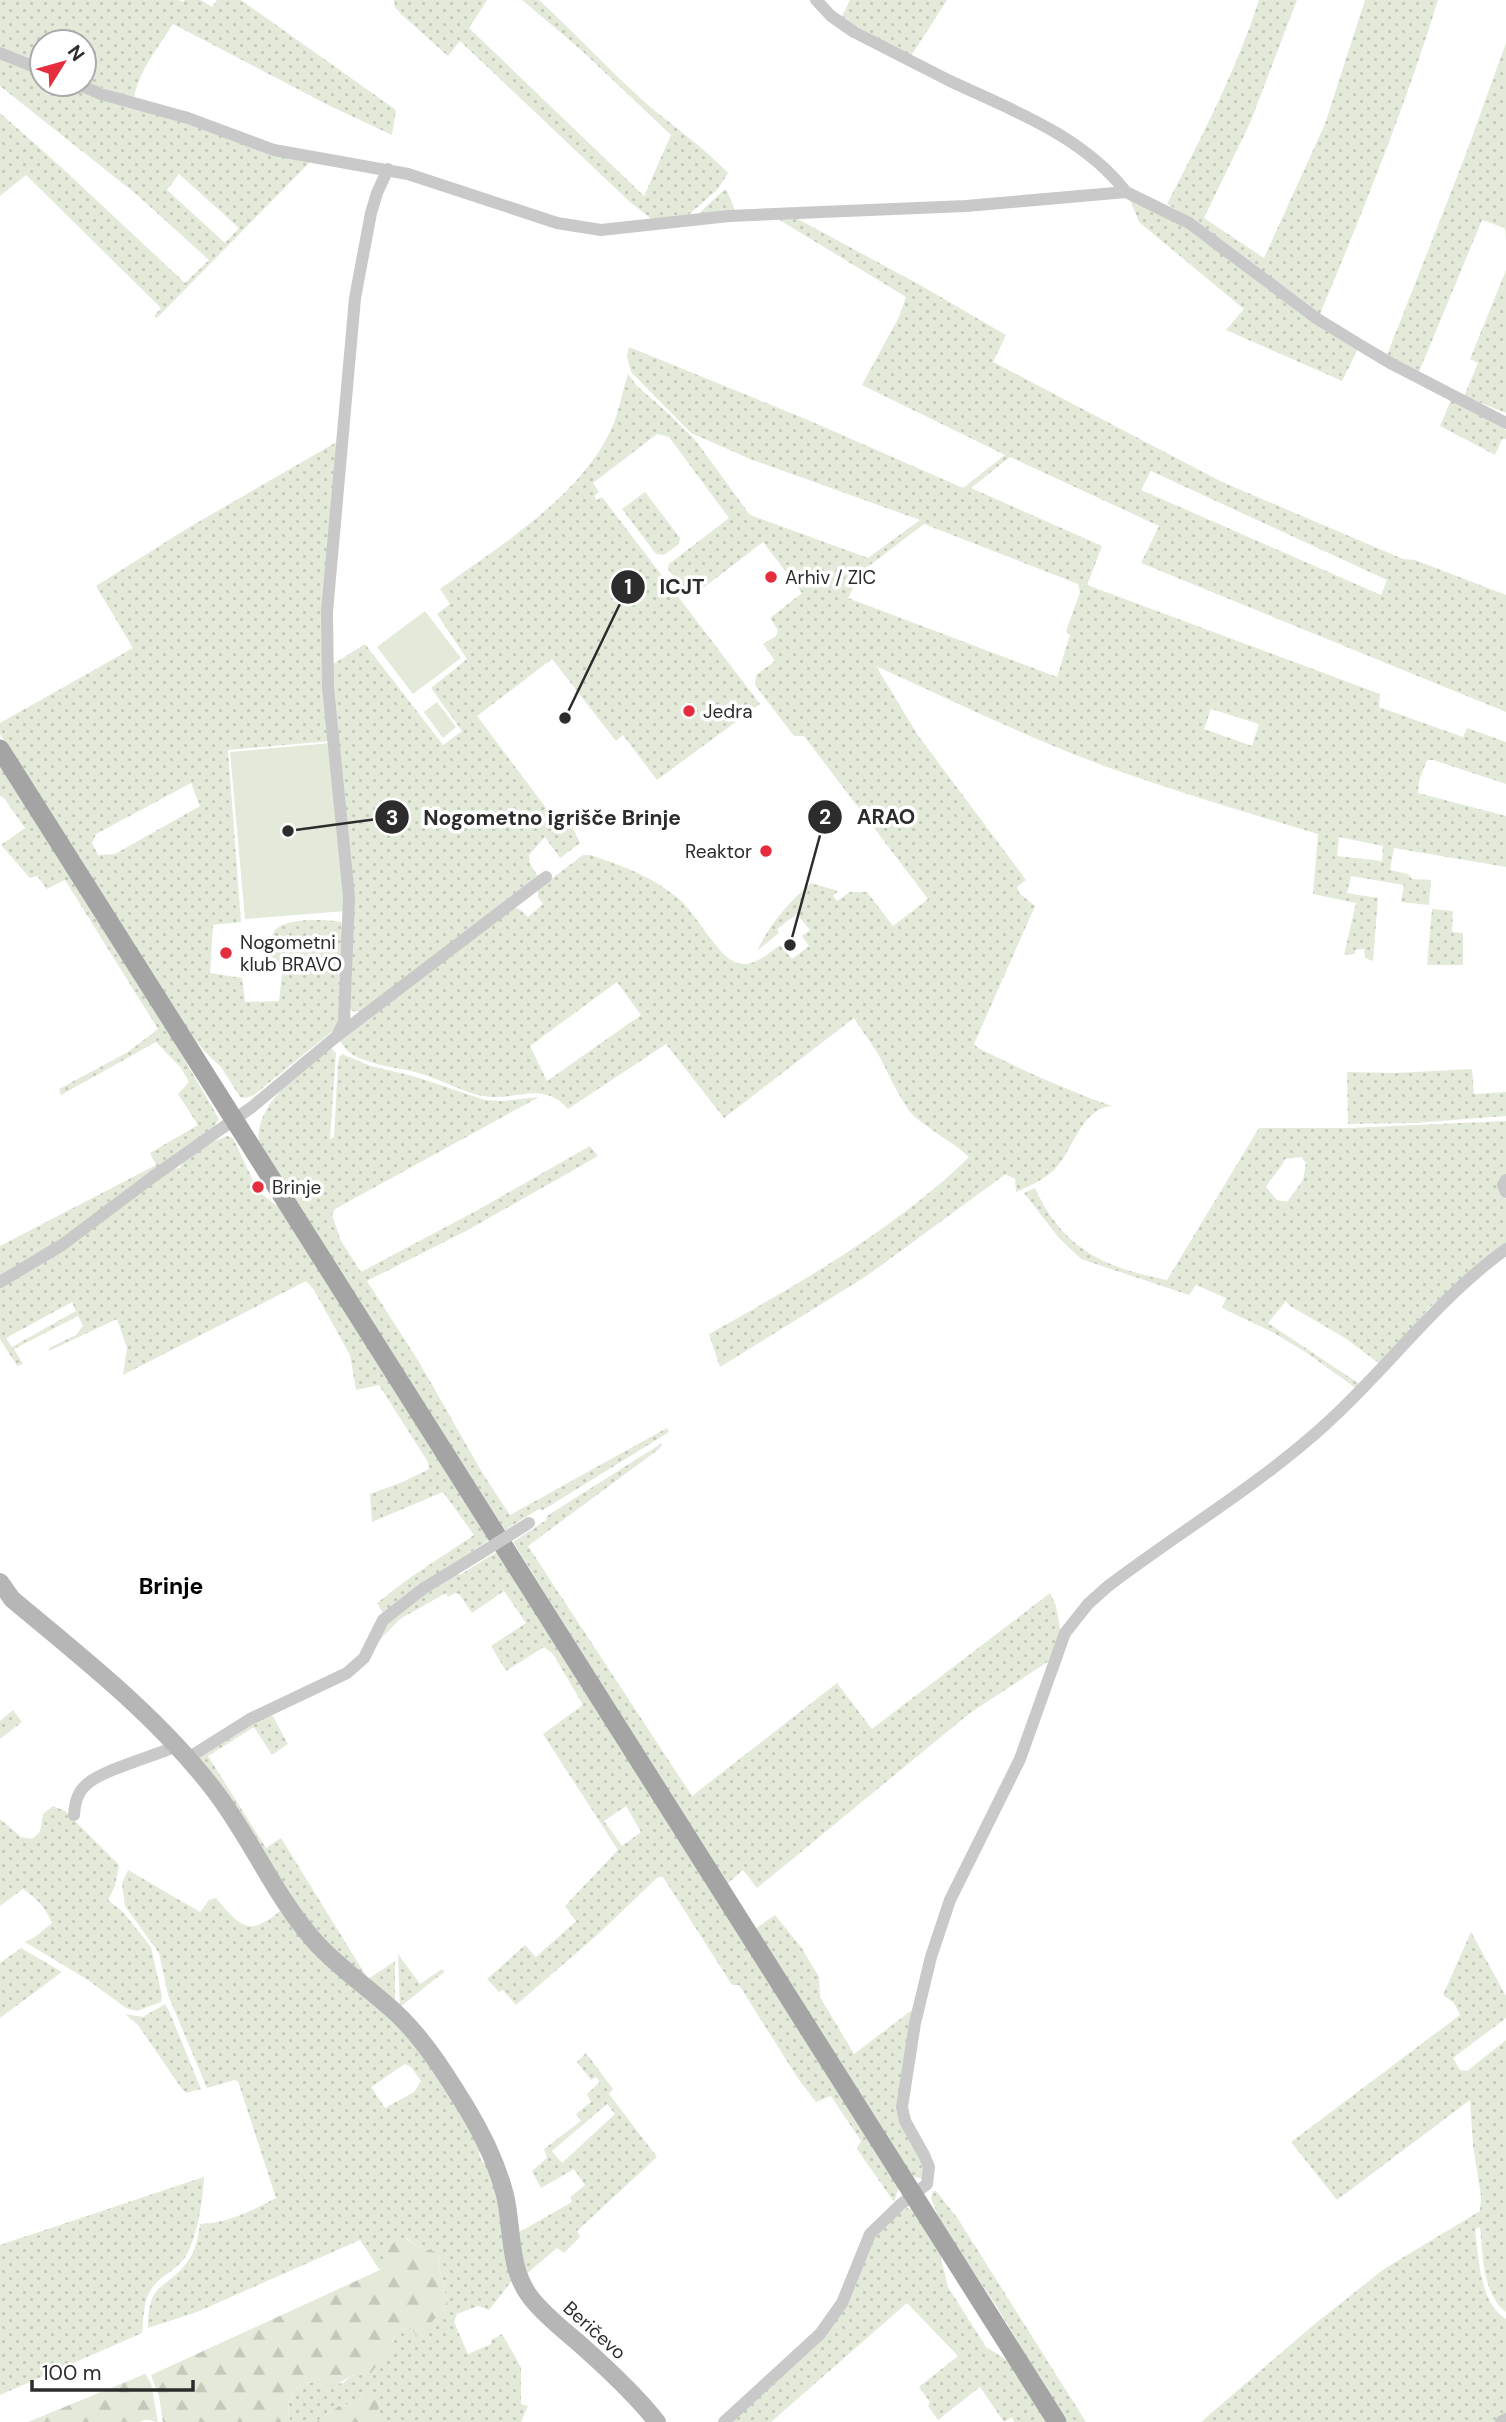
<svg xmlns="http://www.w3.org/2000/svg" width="1506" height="2422" font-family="'DM Sans',sans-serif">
	<defs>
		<pattern id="grass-dots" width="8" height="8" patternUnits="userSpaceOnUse" patternTransform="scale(1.75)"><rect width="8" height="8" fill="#e3eada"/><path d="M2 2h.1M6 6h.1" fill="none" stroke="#c3c9bb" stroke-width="1.8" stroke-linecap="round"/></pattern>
		<pattern id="forest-firs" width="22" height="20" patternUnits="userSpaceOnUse" patternTransform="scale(1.75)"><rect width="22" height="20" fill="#e3eada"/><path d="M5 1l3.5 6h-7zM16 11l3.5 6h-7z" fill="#c3c9bb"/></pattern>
	</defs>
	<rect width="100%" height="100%" fill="#fff"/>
	<g fill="url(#grass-dots)" fill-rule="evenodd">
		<path d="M0,0H179L183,2L185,0H201L212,7L217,0H241L396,110L392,135L330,106L173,24C159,46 138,72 134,98L84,82V42H42V65L0,48Z"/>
		<path d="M394,0H487L469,28L644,196L671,135L580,49L522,0H539C576,34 611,72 649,106C676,128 704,148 728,173L717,190L687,216L654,221L630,202L460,41L448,56L401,14L395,7Z"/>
		<path d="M850,0H947L911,56L854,25L842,16Z"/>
		<path d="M1259,0H1297L1250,123L1204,218L1264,258L1325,124L1365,0H1438C1405,107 1363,211 1320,314L1193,220L1167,204C1201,138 1236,71 1259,0Z"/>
		<path d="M1506,43V240L1505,228L1482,220L1419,372L1387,355L1464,159Z"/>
		<path d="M0,58L42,75V84H64L310,162L157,318L154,316L161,308L26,175L0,196V113L61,167L185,283L209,260L136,194L0,86ZM179,174L239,228L225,243L167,190Z"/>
		<path d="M726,189L736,212L697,215L723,191Z"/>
		<path d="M1130,200L1171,218L1358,349L1342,381L1226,330L1244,309L1139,222Z"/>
		<path d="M796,218L920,285L1006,335L993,362L1220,481L1403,559L1415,560L1506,595V712L1141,563L1159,526L1010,457L971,488L1102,546L1087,585L1380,694L1379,707L1463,737L1467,728L1506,742V784L1433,760H1427L1419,781L1418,793L1506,816V867L1394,848L1390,870L1408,874L1412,879L1431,880L1429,905L1401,902L1404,885L1351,876L1347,893L1378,898L1373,961L1365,958L1364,949L1355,950V954L1344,955L1356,903L1313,894L1318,834C1248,813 1178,792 1110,768C1030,739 953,701 876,666L917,734L1026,880L1017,887L1019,893L1035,906L974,1044L978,1048C1022,1070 1066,1090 1112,1106C1080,1109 1074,1150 1054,1170C1043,1180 1030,1186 1016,1192L1015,1179L1005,1174L1003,1176L868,1275L720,1367L709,1334C797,1285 897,1228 969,1157C952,1141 930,1131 913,1115C902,1104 887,1070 878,1054C871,1042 862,1031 854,1018L724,1118L666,1044L568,1109C542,1079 516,1102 483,1096C462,1092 442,1080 422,1074C403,1068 382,1067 364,1060C353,1056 344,1050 340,1040L514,907L521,910L528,917L543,904L538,897V889L583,855H590C624,866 653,877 680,900C696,914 719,958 737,963C753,968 768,954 780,945L792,959L809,946L802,936L810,930L797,914L777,929L779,933L757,951C768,926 790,901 811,883L838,891L833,896L837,901L850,892H867L893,926L928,899L804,736H794L755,685L756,675L775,661L763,644L776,636L778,630L770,618L802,593L763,542L694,595H688L668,569L669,564L729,518L669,437L657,434L593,483L599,492L594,496L597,500L602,497L760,704L657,780L623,735L616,741L552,659L477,716L555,820L559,824L568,818L580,843L560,858L545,837L529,855L530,864L539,878L361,1012L352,1011L348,1005L330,666L365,644L443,745L462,731L431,688L467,659L437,614L450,604L440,589C499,546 579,498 611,430C619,412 622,392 628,374L637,386L669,414L696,441L750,515L868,558L920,520L750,459L691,433L631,372L627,356L629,347L808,420L963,488L1005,455L862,385L899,317L906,297L778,219ZM1151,471L1387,580L1381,595L1141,490ZM924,524L1078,584L1080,592L1066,631L1070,635L1057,677L848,598L861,572ZM1211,709L1259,724L1252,746L1204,729ZM1339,837L1383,846L1382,861L1337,856ZM617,982L641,1015L547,1081L530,1046Z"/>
		<path d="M1506,270V413L1464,396L1478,363L1470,359Z"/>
		<path d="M1451,400L1506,430V439H1502L1495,455L1440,426Z"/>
		<path d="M340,440L334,506L331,741L228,750L241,922L213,925L210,973L242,978L245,1002L279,1001L282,974L289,972L285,965L278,967L273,966C272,957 269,941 273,933C281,917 326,919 341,922L345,929L339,1018L335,1029L254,1095L245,1098L240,1097L221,1067L205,1052L183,1024L0,734V723L133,648L96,586L188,528ZM191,783L200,806L115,854L98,855L92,843L96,834Z"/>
		<path d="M645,492L680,538L679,544L664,555L656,554L622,509Z"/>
		<path d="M0,762L13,787L24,801L143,988L219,1119L214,1127L60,1240L0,1278V1246L156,1165L150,1153L198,1125L178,1094L189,1082L181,1068L156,1042L61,1095L59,1089L128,1052L158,1029L65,880L47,889L37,876L30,878L1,845L25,828L4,798L0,796Z"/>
		<path d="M1432,909L1453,911L1452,932L1463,933V965H1427Z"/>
		<path d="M330,1047L336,1053L330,1139L334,1137L338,1063L339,1057L342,1054L371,1066L413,1076L485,1100L502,1101L539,1097L335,1209L332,1215L341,1241L361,1272L474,1212L590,1146L598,1156L466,1231L367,1281L419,1362L483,1474L510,1515L667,1428L669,1432L543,1510L539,1509L505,1530L319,1240L259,1141C254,1103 305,1069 330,1047Z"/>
		<path d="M1472,1069L1474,1094L1506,1092V1116L1414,1123L1348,1124L1347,1072L1395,1073Z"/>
		<path d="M1506,1121V1175L1498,1188L1506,1199V1244L1430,1307L1380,1364L1345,1338L1290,1306L1286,1301L1268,1323L1361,1385L1357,1389L1307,1353L1274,1333L1222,1308L1226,1298L1196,1285L1189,1295L1081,1259L1059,1238L1024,1193L1035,1188C1062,1248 1104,1268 1167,1280L1259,1128H1349ZM1301,1157L1306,1163L1303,1180L1287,1202L1277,1200L1266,1187C1272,1177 1280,1170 1285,1159Z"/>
		<path d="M227,1136L233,1138L258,1191L281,1209L490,1539L383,1613L377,1603L408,1579L474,1535L443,1492L372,1522L370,1494L405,1481L429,1469L428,1462L379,1385L356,1390L350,1355L314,1290L306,1281L123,1375L127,1348L117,1319L49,1351V1348L76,1335L83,1326L78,1316L14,1349L23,1364L17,1366L0,1339V1285L169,1170L180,1168C190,1151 210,1143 227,1136ZM72,1302L76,1311L12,1347L6,1338Z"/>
		<path d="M662,1443L659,1449L528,1546L692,1796L837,1683L872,1729L1050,1593L1056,1606L1061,1634L1052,1659L970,1713L757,1888L743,1870L727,1884L513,1542L546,1520L547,1516Z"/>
		<path d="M498,1551L899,2187L894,2202L857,2149L861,2141L831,2096L816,2102L799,2080L739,1985H732L663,1877H658L596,1936L516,2005L503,1990L499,1992L487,1979L525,1945L536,1957L576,1921L565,1906L618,1850L543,1734L583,1705L553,1654L544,1647L506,1671L491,1646L526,1623L504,1591L472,1613L459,1594L455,1593L448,1597L446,1593L400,1619L373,1647L390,1618L455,1573L460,1575ZM626,1806L641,1832L622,1846L604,1821Z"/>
		<path d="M13,1710L22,1722L0,1739V1721Z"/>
		<path d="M270,1711L288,1744L272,1755L254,1727L208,1756L266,1848L281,1838L368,1979L395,1961V2007L306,1922L197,1759Z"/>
		<path d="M53,1806L65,1811L119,1865L115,1886L108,1900L123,1912L151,1947L162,1996L161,2002L137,2011L126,2008L88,1980L25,1942L35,1937L52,1923C46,1908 36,1898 23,1889L0,1906V1819L21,1837L32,1839L40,1832L43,1814Z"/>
		<path d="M128,1870L200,1912L209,1900L216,1898C243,1930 250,1937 285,1907L415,2041L481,2147L479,2154L482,2162L491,2165L514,2278L489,2310L478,2306L457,2314L454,2322L468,2354L491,2344V2340L502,2334L521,2367V2404L528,2406L521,2422H378L379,2399L363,2393L358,2402L339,2406L316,2422H291C284,2406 291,2395 302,2383L316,2382L323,2386L343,2383L351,2376L371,2373L390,2349L393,2339L400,2330L411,2328L416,2336L448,2305L440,2271L439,2254L418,2247L406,2238L382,2269H379L360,2240L197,2312L148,2328C148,2279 167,2291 188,2261C196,2250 198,2237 200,2224C228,2223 251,2211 276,2198L238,2081L234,2080L207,2088L168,1995L159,1953L125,1906L122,1883ZM405,2064L411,2067L421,2081L414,2092L385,2108L371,2087Z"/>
		<path d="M775,1915L801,1947L819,1977L820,1997L854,2054L916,2007L899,2102L924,2162L923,2179L912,2176L755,1929Z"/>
		<path d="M1471,1932L1506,1996V2018L1453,2058L1460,2070L1467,2071L1506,2040V2312C1482,2294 1483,2254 1480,2227L1475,2229C1479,2258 1479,2302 1506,2319V2414L1494,2422H1201L1311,2327L1384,2269L1480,2211L1481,2196L1473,2145L1470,2100L1337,2200L1291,2142L1460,2015L1454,2003L1443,1995Z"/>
		<path d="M21,1948L62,1972L0,2018V1963Z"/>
		<path d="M398,1954L420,1984L442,1969L444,1972L400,2007Z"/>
		<path d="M165,2004L169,2011L201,2089L186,2093L182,2089L138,2025L125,2014L143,2017Z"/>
		<path d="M586,2053L613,2089L609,2094L657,2157L577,2231L580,2237L564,2253L557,2248L525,2275L516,2234L572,2202L570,2197L585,2185L574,2169L541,2188L532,2171L547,2158L544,2149L581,2121L576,2114L591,2102L587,2094L600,2082L596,2077L591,2080L577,2062ZM607,2104L615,2114L562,2163L552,2151Z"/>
		<path d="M204,2177C203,2200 197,2238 186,2256C178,2268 167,2273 157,2282C143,2295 144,2315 142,2333L0,2395V2245Z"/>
		<path d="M933,2191H936L958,2219L1086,2422H1066L997,2307L941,2223L931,2198Z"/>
		<path d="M907,2208L914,2209L940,2254L948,2287L986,2347L1011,2363L1049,2422H1014L1012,2417L1004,2422L980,2387L938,2420L928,2406L930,2402L919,2387L958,2356L907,2303L771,2422H729L823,2337L869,2244L888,2221Z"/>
	</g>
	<g fill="url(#forest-firs)">
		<path d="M405,2238L418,2247L439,2253L440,2271L448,2305L417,2337L411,2328L400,2330L393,2339L390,2349L371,2373L351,2376L333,2387L323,2386L316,2382L302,2383C291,2395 284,2406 291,2422H163L159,2396L151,2375L382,2269L386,2261L385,2247Z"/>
		<path d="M145,2374L151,2383L158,2422C151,2422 148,2417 140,2422H28Z"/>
		<path d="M370,2390L379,2399L378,2422H316L339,2406L358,2402L363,2393Z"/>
	</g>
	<g fill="#e3eada">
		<path d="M425,611L461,658L413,694L377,647Z"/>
		<path d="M437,702L456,727L443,738L424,712Z"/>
		<path d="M331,743L346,911L245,919L230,752Z"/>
	</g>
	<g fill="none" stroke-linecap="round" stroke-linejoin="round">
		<g stroke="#c9c9c9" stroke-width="12">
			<path d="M816,0L831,16L854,32C886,48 918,65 950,81C1012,110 1083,136 1126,192"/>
			<path d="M0,53L42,70"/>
			<path d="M77,84L101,94L188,118L274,150L408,174L557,223L601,230L729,216L966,206L1126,192L1189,223L1316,318L1360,345L1392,364L1506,423"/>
			<path d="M337,1036L344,1022L349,897L328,687L327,612L355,298L371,213L377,193L388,169"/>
			<path d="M1506,1180L1503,1185L1506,1192"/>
			<path d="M0,1282L62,1245L154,1176L252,1107L337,1036L546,877"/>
			<path d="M188,1758L250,1719L347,1673L364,1658L383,1620L424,1588L465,1563"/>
			<path d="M74,1815C75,1803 77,1793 86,1785C99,1771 157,1755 177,1746"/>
			<path d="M724,2422L820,2334L842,2303L870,2234L900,2205L927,2184L929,2167L924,2155L905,2121L902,2107L915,2023L931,1957L950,1900L1020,1759L1065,1633L1088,1604L1107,1587C1179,1532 1258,1486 1326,1424C1388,1368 1437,1299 1506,1249"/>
			<path d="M1501,2422L1506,2419"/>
		</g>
		<path stroke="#b6b6b6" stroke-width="18" d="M0,1582L12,1599C81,1657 155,1714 211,1786C251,1836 275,1899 319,1946C342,1970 371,1990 396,2013C424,2039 446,2075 466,2107C483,2135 497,2164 505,2195C513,2229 508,2269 531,2298C545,2316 565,2331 582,2346C609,2370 635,2394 657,2422"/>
		<path stroke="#a4a4a4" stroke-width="19" d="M0,749L1057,2422"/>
		<path stroke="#c9c9c9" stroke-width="12" d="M465,1563L529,1523"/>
	</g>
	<g fill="#e52d3d" stroke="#fff" stroke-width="2.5">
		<circle cx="771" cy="577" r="7"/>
		<circle cx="689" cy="711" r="7"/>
		<circle cx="766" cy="851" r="7"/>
		<circle cx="226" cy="953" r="7"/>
		<circle cx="258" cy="1187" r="7"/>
	</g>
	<g text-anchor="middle" stroke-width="7" stroke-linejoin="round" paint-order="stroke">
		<g font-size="19" fill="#2c2c2c" stroke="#fff" text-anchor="start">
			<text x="785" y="584">Arhiv / ZIC</text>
			<text x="703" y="718">Jedra</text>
			<text x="752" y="858" text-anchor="end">Reaktor</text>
			<text x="240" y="949">Nogometni<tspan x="240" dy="22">klub BRAVO</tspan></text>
			<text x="272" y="1194">Brinje</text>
		</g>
		<g font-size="19" fill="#2c2c2c" stroke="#fff">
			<text transform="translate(595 2330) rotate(42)" y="7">Beričevo</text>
		</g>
		<g font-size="23" font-weight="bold" fill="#000" stroke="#fff">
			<text x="171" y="1594">Brinje</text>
		</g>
	</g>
	<path fill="none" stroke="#2c2c2c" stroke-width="2.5" d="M565 718L628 587M790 945L825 817M288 831L392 817"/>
	<g fill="#2c2c2c" stroke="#fff" stroke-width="2.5">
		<circle cx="565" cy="718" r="7"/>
		<circle cx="790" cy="945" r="7"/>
		<circle cx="288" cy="831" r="7"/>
		<circle cx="628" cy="587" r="18"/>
		<circle cx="825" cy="817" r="18"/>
		<circle cx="392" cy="817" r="18"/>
	</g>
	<g font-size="21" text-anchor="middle" font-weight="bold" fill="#fff">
		<text x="628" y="594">1</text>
		<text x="825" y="824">2</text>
		<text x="392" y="825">3</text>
	</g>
	<g font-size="21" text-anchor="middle" font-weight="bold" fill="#2c2c2c" stroke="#fff" stroke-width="7" stroke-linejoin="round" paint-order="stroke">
		<text x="682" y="594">ICJT</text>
		<text x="886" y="824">ARAO</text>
		<text x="552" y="825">Nogometno igrišče Brinje</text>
	</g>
	<g transform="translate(63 63) rotate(53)"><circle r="33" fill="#ffffff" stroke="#ababab" stroke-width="2"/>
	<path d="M0-5L12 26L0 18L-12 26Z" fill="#e52d3d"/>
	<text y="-10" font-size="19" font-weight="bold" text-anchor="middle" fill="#2c2c2c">N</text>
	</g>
	<path d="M32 2380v10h161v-10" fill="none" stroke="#2c2c2c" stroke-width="3.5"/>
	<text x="42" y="2380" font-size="21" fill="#2c2c2c" stroke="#ffffff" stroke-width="5" paint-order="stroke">100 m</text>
</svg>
